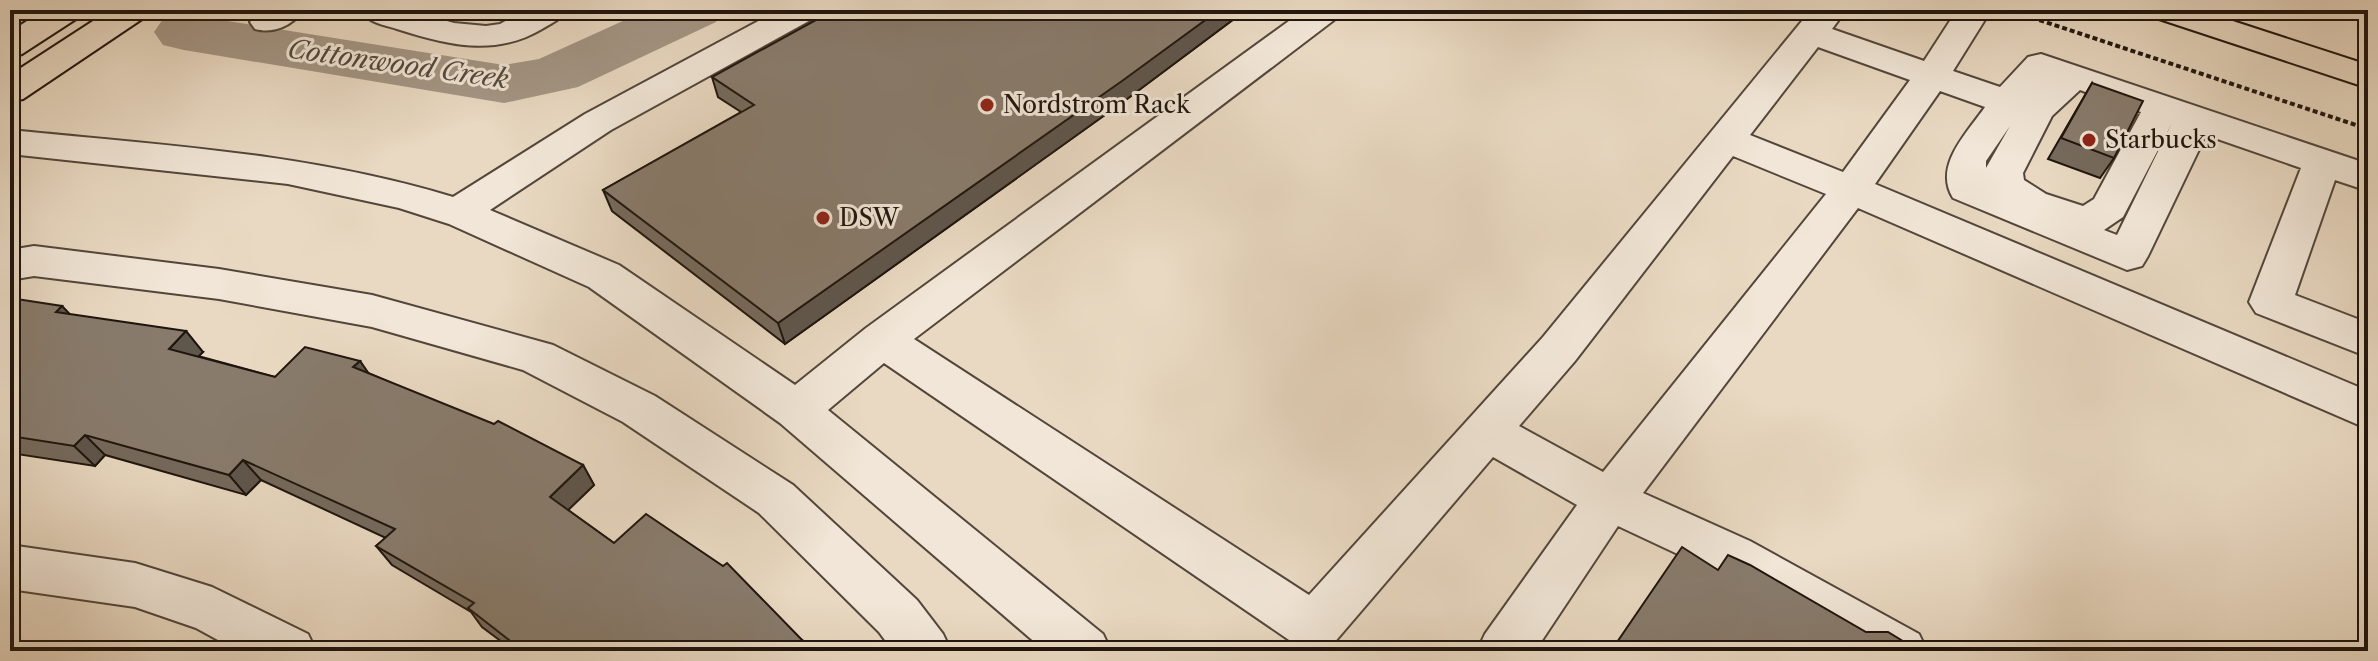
<svg xmlns="http://www.w3.org/2000/svg" width="2378" height="661" font-family="'Libre Caslon Text',serif">
	<rect width="100%" height="100%" fill="#e9d9c2"/>
	<filter id="stains"><feTurbulence type="fractalNoise" baseFrequency=".0025" numOctaves="4"/><feColorMatrix values="0 0 0 0 .2 0 0 0 0 .09 0 0 0 0 .02 0 0 0 .5 -.17"/></filter>
	<radialGradient id="worn" r=".72"><stop offset=".6" stop-color="#630" stop-opacity="0"/><stop offset="1" stop-color="#630" stop-opacity=".3"/></radialGradient>
	<g fill="none" stroke-linecap="round" stroke-linejoin="round">
		<path fill="#6f6255" fill-rule="evenodd" d="M13,10H25L10,19V12Z"/>
		<path fill="#a49685" fill-rule="evenodd" d="M647,10H724L716,22L578,87L504,103L184,50L163,45L154,32L163,19L184,14L504,65L539,59Z"/>
		<g stroke="#52463b" stroke-width="4">
			<g id="minor">
				<path d="M262,10H303C292,26 274,34 255,29L250,22Z"/>
				<path d="M359,10H408L454,23L486,26L500,24L525,10H567C561,19 552,23 542,29C495,57 447,45 397,29C384,25 367,22 359,10Z"/>
				<path d="M779,10H821L816,17L611,130L490,210L619,265L795,385L866,328L1304,10H1343L1338,17L914,339L1309,595L1543,337L1811,10H1846L1832,29L1924,61L1957,10H1991L1953,71L2000,87L2028,57L2041,54L2368,164V191L2335,180L2295,295L2368,323V357L2256,313L2249,302L2301,168L2206,135L2148,256L2142,266L2127,270L1953,198C1933,166 1967,133 1985,107L1940,91L1875,184L2368,391V429L1858,208L1643,493L1750,541L1919,634L1927,651H1851L1714,571L1618,526L1535,651H1477L1485,634L1577,505L1493,457L1333,644L1314,651L1295,644L884,363L828,410L1103,634L1111,651H1045L780,423L589,287L449,224L399,208L288,184L10,154V130C159,145 309,153 453,197L585,114ZM1818,47L1910,80L1843,172L1750,135ZM2080,90L2141,112L2094,199L2083,206L2046,194L2024,180L2023,173L2052,116ZM2172,123L2117,235L2104,230L2123,217ZM2010,126L1986,168V161ZM1733,156L1826,194L1603,472L1519,426L1575,361Z"/>
				<path d="M34,246L219,269L372,295L553,345L655,396L793,485L917,600L943,634L951,651H893L879,632L759,513L623,422L523,370L372,327L219,299L34,276L10,280V250Z"/>
				<path d="M10,545L135,563L212,587L308,634L316,651H238L196,628L135,607L10,589Z"/>
			</g>
		</g>
		<g stroke="#1f150e" stroke-width="4">
			<g id="major">
				<path d="M44,10H84L79,17L22,54L10,58V32Z"/>
				<path d="M110,10H150L145,17L23,99L10,102V75Z"/>
				<path d="M2148,10H2199L2368,65V88L2153,17Z"/>
			</g>
		</g>
		<path stroke="#1f150e" stroke-width="4" stroke-dasharray="5 3" stroke-linecap="butt" d="M2009,10L2368,129"/>
		<use href="#minor" fill="#f1e6d7" fill-rule="evenodd"/>
		<use href="#major" fill="#e9d9c2" fill-rule="evenodd"/>
	</g>
	<g fill="#756a5d" stroke="#1f150e" stroke-width="2">
		<path d="M987,10H1246L1123,102L785,344L612,211L603,190L741,112L718,97L712,77L983,13Z"/>
		<path d="M2092,83L2114,158L2100,178L2048,159Z"/>
		<path d="M10,298L203,352L198,356L275,377L360,361L368,373L583,465L594,485L568,510L614,543L803,641L807,651H514L482,627L471,612L392,565L376,546L386,538L261,480L246,495L105,455L95,466L10,453Z"/>
	</g>
	<g fill="#5f564c" stroke="#1f150e" stroke-width="2">
		<path d="M1219,10H1246L1123,102L785,344L778,323Z"/>
		<path d="M62,306L81,326L56,312Z"/>
		<path d="M186,331L203,352L186,369L169,349Z"/>
		<path d="M360,361L374,381L353,367Z"/>
		<path d="M85,435L105,455L95,466L74,446Z"/>
		<path d="M243,460L261,480L246,495L229,475Z"/>
		<path d="M583,465L594,485L562,516L550,497Z"/>
		<path d="M803,641L807,651H790Z"/>
	</g>
	<g fill="#887b6c" stroke="#1f150e" stroke-width="2">
		<path d="M834,10H978L983,13L987,10H1219L1122,81L778,323L603,190L754,105L712,77Z"/>
		<path d="M2092,83L2143,101L2114,158L2061,138Z"/>
		<path d="M10,298L62,306L56,312L186,331L169,349L275,377L305,347L360,361L353,367L494,424L498,421L583,465L550,497L614,543L646,514L723,566L727,563L803,641L790,651H561L557,646L551,651H523L468,608L474,603L376,546L395,529L243,460L229,475L85,435L74,446L10,436Z"/>
		<path d="M1682,547L1718,570L1728,555L1750,565L1866,632H1888L1919,651H1611Z"/>
	</g>
	<g fill="#8f2418" stroke="#f1e6d7" stroke-width="3">
		<circle cx="987" cy="105" r="8"/>
		<circle cx="2089" cy="140" r="8"/>
		<circle cx="823" cy="218" r="8"/>
	</g>
	<g text-anchor="middle" stroke-width="6" stroke-linejoin="round" paint-order="stroke">
		<g font-size="24" fill="#1f150e" stroke="#f1e6d7" text-anchor="start">
			<text x="1003" y="113">Nordstrom Rack</text>
			<text x="2105" y="148">Starbucks</text>
			<text x="839" y="226">DSW</text>
		</g>
		<g font-size="26" font-style="italic" fill="#54493e" stroke="#f1e6d7">
			<text transform="translate(398 64) rotate(8)" y="9">Cottonwood Creek</text>
		</g>
	</g>
	<rect width="2378" height="661" fill="none" stroke="#e9d9c2" stroke-width="40"/>
	<rect x="12" y="12" width="2354" height="637" fill="none" stroke="#1f150e" stroke-width="4"/>
	<rect x="20" y="20" width="2338" height="621" fill="none" stroke="#1f150e" stroke-width="2"/>
	<rect width="100%" height="100%" filter="url(#stains)"/>
	<rect width="100%" height="100%" fill="url(#worn)"/>
</svg>
